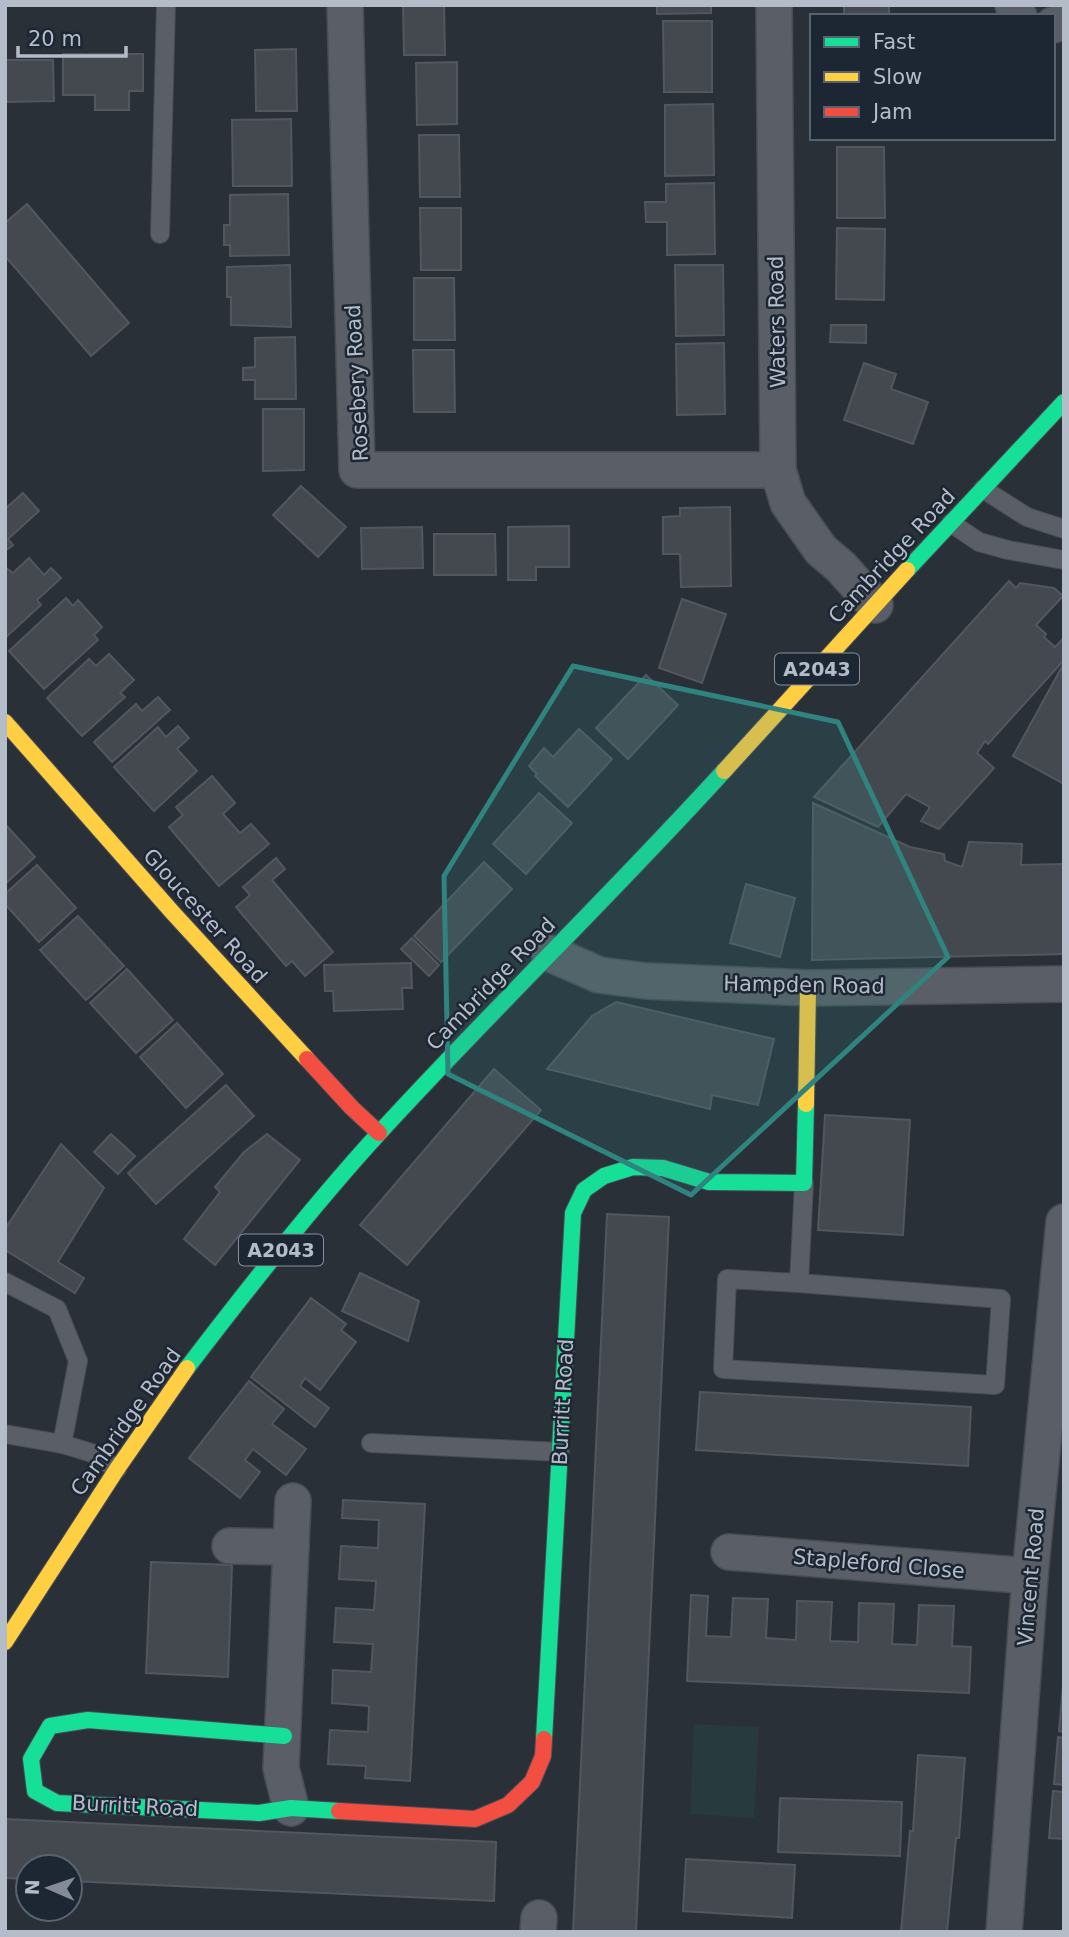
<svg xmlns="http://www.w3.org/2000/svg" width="1069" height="1937" font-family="'DejaVu Sans',sans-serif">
	<rect width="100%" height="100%" fill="#2a3038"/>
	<path fill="#273a3e" d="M694,1724L759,1727L754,1818L690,1814Z"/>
	<g fill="#444950" stroke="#52575f" stroke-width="2">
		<path d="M403,5H444L445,55H404Z"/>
		<path d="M657,5H711V13L657,14Z"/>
		<rect x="844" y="5" width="45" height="11"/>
		<path d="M663,21H712V92H664Z"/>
		<path d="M296,49L297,111H256L255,50Z"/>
		<path d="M63,54H143V91H129V110H95V95H63Z"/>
		<path d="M5,60H53L54,101L5,102Z"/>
		<path d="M457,62V124L417,125L416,63Z"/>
		<path d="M713,104L714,175L665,176V105Z"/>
		<path d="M291,119L292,186H233L232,120Z"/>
		<path d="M419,135H459L460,197H420Z"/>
		<path d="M837,147H884L885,218H837Z"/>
		<path d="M714,183L715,254L667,255V222H646L645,202H666V184Z"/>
		<path d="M288,194L289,255L230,256V245H224V225H230V195Z"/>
		<path d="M27,204L129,323L91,356L5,256V223Z"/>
		<path d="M420,208H461V270H421Z"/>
		<path d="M837,228L885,229L884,300L836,299Z"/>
		<path d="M290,265L291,327L231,325V297H227V267Z"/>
		<path d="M675,265H723L724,335L676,336Z"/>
		<path d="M414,278H454L455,340H414Z"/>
		<path d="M831,325H866V343L830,342Z"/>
		<path d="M295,337L296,399H255V380H243V368L255,367V338Z"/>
		<path d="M724,343L725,414L677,415L676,344Z"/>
		<path d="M413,350H454L455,412H414Z"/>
		<path d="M864,363L896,374L891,389L928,402L913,444L844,420Z"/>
		<path d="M263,409H304V470L263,471Z"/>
		<path d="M301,486L346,527L318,557L273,515Z"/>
		<path d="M23,493L39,511L8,539L13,545L5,551V509Z"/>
		<path d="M730,507L731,586L681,587L680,554H663V517L680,516V508Z"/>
		<path d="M569,526V567H536V580H508V527Z"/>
		<path d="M422,527L423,568L362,569L361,528Z"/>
		<path d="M434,534H495L496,575H434Z"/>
		<path d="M29,558L44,575L51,568L61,578L37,600L41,605L5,638V567L13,573Z"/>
		<path d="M1009,581L1016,588L1020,583L1054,588L1063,596L1036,625L1046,634L1044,637L1055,647L1064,638V660L988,744L985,741L977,753L994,768L939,829L921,821L930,807L906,794L878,827L814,797Z"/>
		<path d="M66,598L73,606L78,600L102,627L94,635L98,640L44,689L9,651Z"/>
		<path d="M682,599L726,614L702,683L659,668Z"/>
		<path d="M109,654L134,680L120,693L125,697L82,736L47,698L89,659L96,666Z"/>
		<path d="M1064,663V784L1013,756Z"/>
		<path d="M646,675L678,705L628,759L596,728Z"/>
		<path d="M158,697L170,710L112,762L94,742L136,704L142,711Z"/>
		<path d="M178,726L189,738L177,749L197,771L154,811L114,767L158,727L166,737Z"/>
		<path d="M579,729L612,759L568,807L535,776L537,774L529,766L544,748L553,757Z"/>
		<path d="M212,776L235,803L223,814L240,833L251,824L269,844L219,886L169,827L183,815L176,807Z"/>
		<path d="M539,793L572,823L526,874L493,844Z"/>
		<path d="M813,803L910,847L944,854L945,861L962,867L969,842L1022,844L1021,865L1064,864V954L812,960Z"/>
		<path d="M5,824L35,857L5,884Z"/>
		<path d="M276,858L285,869L272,880L333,952L305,976L292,961L286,966L236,907L250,895L243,887Z"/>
		<path d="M484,862L512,889L441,962L414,936Z"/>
		<path d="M37,865L76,908L39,942L5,904V894Z"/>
		<path d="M746,884L795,898L780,957L730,943Z"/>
		<path d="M78,916L124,966L86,1000L40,950Z"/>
		<path d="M412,938L439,965L429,976L401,949Z"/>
		<path d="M411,963L412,988H402L403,1009L334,1011L333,991H325L324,965Z"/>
		<path d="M127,969L173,1020L136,1053L90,1003Z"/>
		<path d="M616,1002L774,1039L758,1105L712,1095L710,1109L547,1069L592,1016Z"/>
		<path d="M177,1023L223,1074L186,1108L140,1057Z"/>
		<path d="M494,1069L541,1110L407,1265L360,1225Z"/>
		<path d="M226,1085L254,1116L156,1204L128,1173Z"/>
		<path d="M825,1115L910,1120L903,1235L818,1230Z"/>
		<path d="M111,1134L135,1156L118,1174L94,1152Z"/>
		<path d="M267,1134L300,1160L215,1265L184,1239L220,1192L215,1187L244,1152Z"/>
		<path d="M61,1144L104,1188L58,1262L84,1278L75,1293L5,1250V1229Z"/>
		<path d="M607,1214L669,1217L636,1932H573Z"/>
		<path d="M360,1273L419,1301L408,1341L342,1311Z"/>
		<path d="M311,1298L346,1324L341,1330L356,1342L320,1390L305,1378L300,1386L329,1408L315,1427L251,1377Z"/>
		<path d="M249,1381L284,1409L272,1424L306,1449L286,1475L253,1449L245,1460L260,1472L240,1498L189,1458Z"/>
		<path d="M700,1392L971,1407L968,1466L696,1450Z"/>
		<path d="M343,1500L425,1504L410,1781L365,1778L366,1766L328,1764L330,1730L368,1732L369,1706L332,1703L333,1670L371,1672L373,1644L334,1642L336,1608L374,1610L376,1581L339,1579L341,1546L378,1548L379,1520L342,1518Z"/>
		<path d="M151,1562L232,1565L228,1677L146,1673Z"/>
		<path d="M691,1595L708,1596L706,1636L731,1637L733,1598L768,1599L766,1638L796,1640L797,1601L832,1602L830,1641L858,1642L859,1603L894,1604L892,1644L917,1645L919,1605L954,1606L952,1646L971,1647L969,1693L687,1681Z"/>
		<path d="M1063,1685H1064V1732L1059,1731Z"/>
		<path d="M1058,1737L1064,1738V1785L1054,1784Z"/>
		<path d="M918,1755L965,1758L959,1838H956L947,1932H901L910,1831H913Z"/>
		<path d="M1053,1791L1064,1792V1839L1049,1838Z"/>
		<path d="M780,1798L902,1802L900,1856L778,1852Z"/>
		<path d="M5,1819L496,1842L494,1901L70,1881V1867H28V1879L5,1878Z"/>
		<path d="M686,1859L795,1865L792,1918L683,1911Z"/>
	</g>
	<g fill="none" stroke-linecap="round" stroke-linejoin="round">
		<g stroke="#484c53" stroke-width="20">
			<g id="lane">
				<path d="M160,234L166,5"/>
				<path d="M983,489L1027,517L1064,529"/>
				<path d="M951,523L979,542L1008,550L1064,560"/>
				<path d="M5,1282L57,1309L78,1361L62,1444"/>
				<path d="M799,1283L727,1279L723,1369L995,1385L1001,1299L799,1283L804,1183"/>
				<path d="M5,1434L62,1444L92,1453L117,1469"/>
				<path d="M371,1443L560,1452"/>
			</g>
		</g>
		<g stroke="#484c53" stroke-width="38">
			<g id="street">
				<path d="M345,5L357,470H778"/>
				<path d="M774,5L778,470L788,503L821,550L841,567L875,605"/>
				<path d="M1013,5L1019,16"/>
				<path d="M1053,25L1064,22"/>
				<path d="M549,953L599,975L646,981L808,988L1064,984"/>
				<path d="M230,1546L291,1547"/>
				<path d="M729,1552L1030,1576"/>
				<path d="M291,1808L281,1768L293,1501"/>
				<path d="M538,1932L539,1918"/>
				<path d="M1004,1932L1030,1576L1064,1222"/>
			</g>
		</g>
		<g stroke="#484c53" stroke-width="18">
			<g id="fast">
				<path d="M907,570L1064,402"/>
				<path d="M187,1368C248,1288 313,1205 381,1131C493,1009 612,894 724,771"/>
				<path d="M284,1736L88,1720L50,1726L31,1759L35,1791L57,1803L259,1813L291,1808L339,1811"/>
				<path d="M544,1739L573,1213L584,1190L604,1176L633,1167L663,1168L709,1182L804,1183L806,1104"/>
			</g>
		</g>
		<g stroke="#484c53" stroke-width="18">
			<g id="slow">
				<path d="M5,722L173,913L307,1059"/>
				<path d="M724,771L907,570"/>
				<path d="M806,1104L808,988"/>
				<path d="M5,1642L117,1469L187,1368"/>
			</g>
		</g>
		<g stroke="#484c53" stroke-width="18">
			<g id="jam">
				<path d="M307,1059L352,1108L379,1133"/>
				<path d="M339,1811L475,1819L508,1805L532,1782L543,1756L544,1739"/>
			</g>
		</g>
		<use href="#lane" stroke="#5a5e66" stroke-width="18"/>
		<use href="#street" stroke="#5a5e66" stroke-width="35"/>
		<use href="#fast" stroke="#16e098" stroke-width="16"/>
		<use href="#slow" stroke="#ffcf43" stroke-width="16"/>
		<use href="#jam" stroke="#f24e42" stroke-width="16"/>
	</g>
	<path fill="#308480" fill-opacity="0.2" stroke="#308480" stroke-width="5" stroke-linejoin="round" d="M573,666L838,722L948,957L691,1195L448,1074L444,876Z"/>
	<g text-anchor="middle" stroke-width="5" stroke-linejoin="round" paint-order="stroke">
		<g fill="#1d2633" stroke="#878f9c" stroke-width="2">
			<rect x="775" y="653.5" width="84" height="31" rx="5"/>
			<rect x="239" y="1234.5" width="84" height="31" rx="5"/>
		</g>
		<g font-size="19" font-weight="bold" fill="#b4bcc9">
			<text x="817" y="676">A2043</text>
			<text x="281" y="1257">A2043</text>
		</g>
		<g font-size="21" fill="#b4bcc9" stroke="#1d2633">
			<text transform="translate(777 322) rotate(-91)" y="7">Waters Road</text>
			<text transform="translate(357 383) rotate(-93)" y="7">Rosebery Road</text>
			<text transform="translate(892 556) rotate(-47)" y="7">Cambridge Road</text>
			<text transform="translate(205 916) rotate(48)" y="7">Gloucester Road</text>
			<text transform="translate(491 984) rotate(-46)" y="7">Cambridge Road</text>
			<text transform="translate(804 985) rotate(1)" y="7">Hampden Road</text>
			<text transform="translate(563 1402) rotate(-87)" y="7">Burritt Road</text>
			<text transform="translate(126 1422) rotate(-55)" y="7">Cambridge Road</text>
			<text transform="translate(879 1564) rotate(5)" y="7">Stapleford Close</text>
			<text transform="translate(1031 1577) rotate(-85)" y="7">Vincent Road</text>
			<text transform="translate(135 1806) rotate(3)" y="7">Burritt Road</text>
		</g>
	</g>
	<rect width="1069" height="1937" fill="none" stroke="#b4bcc9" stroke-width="14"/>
	<rect x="810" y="14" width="245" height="126" fill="#1d2633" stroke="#59626f" stroke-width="2"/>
	<rect x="824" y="37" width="35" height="10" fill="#16e098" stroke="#59626f" stroke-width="2"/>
	<text x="873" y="49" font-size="21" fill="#b4bcc9">Fast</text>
	<rect x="824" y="72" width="35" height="10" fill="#ffcf43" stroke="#59626f" stroke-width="2"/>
	<text x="873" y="84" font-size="21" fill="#b4bcc9">Slow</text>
	<rect x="824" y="107" width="35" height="10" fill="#f24e42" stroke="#59626f" stroke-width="2"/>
	<text x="873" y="119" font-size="21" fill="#b4bcc9">Jam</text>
	<g transform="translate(49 1888) rotate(272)"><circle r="33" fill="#1d2633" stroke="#59626f" stroke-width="2"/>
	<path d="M0-5L12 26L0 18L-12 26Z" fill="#848b96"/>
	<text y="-10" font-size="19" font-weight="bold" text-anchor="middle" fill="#b4bcc9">N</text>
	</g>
	<path d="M18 46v10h108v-10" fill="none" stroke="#b4bcc9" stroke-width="3.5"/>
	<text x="28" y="46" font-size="21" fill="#b4bcc9" stroke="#1d2633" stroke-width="5" paint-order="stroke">20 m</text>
</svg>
